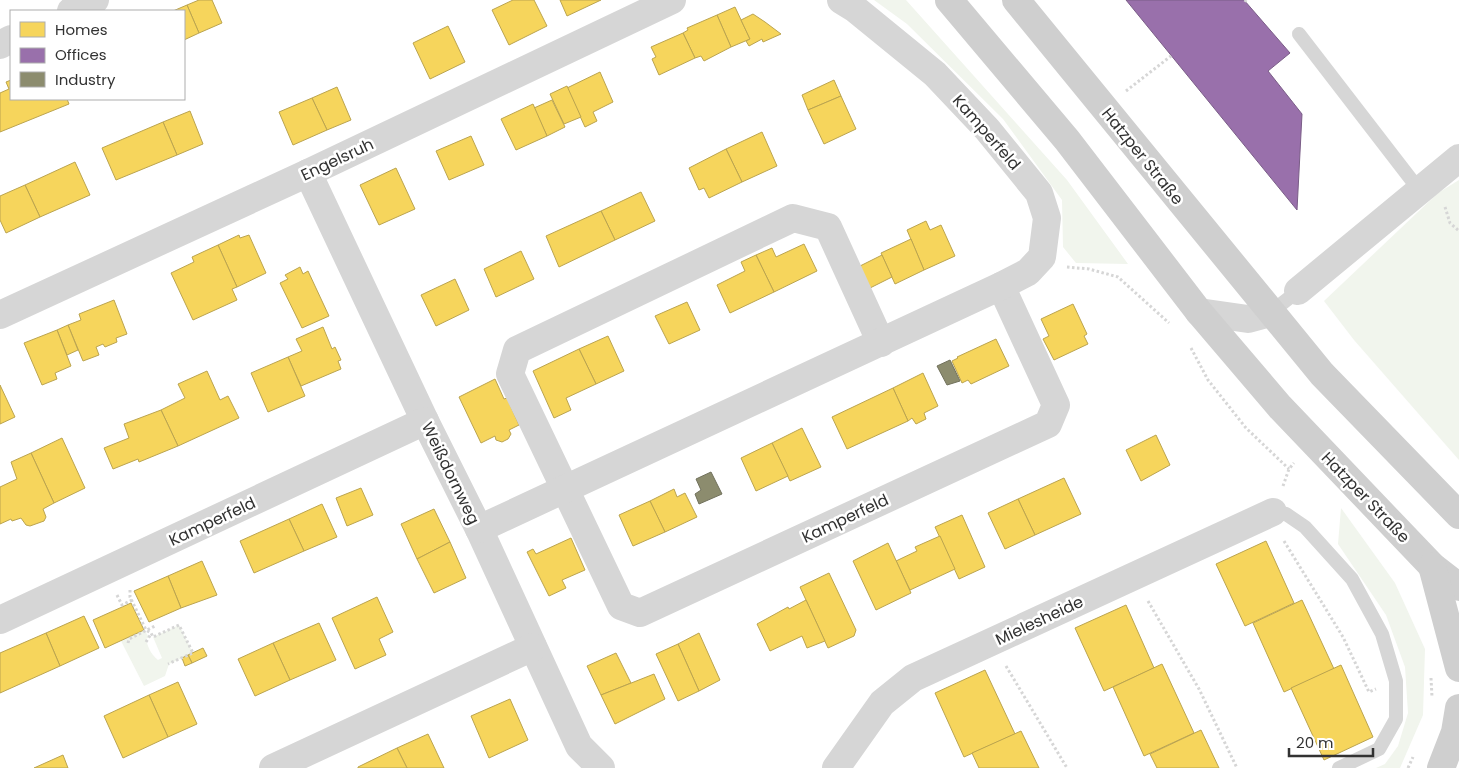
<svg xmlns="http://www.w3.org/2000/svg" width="1459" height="768" font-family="Poppins,sans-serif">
	<rect width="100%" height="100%" fill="#fff"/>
	<g fill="#f1f5ed">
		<path d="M874,0H906L1067,180L1128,264L1076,263L1063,247L1062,200L1003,119L907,24Z"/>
		<path d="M1459,180V460L1354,340L1324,301L1438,193Z"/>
		<path d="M1341,508L1395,583L1425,649L1423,715L1400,768H1376L1385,764L1398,746L1408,713L1405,667L1386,615L1338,544Z"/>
		<path d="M179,625L193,653L169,664L165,676L144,686L121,641L144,630L149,637L146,639C148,647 150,653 158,660L162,658L153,637Z"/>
	</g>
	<g fill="#f6d55c" stroke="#bba44f">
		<path d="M199,0H212L222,23L199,33L187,5Z"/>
		<path d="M513,0H534L547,26L509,45L492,10Z"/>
		<path d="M560,0H601L567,16Z"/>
		<path d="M187,5L199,33L184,40V11H173Z"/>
		<path d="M735,7L750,39L731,47L717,15Z"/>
		<path d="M753,14L765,22L781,34L763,42L762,39L749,46L746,41L750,39L741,20Z"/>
		<path d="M717,15L731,47L704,61L701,56L695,58L683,33L688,30L687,28Z"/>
		<path d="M448,26L465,62L430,79L413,43Z"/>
		<path d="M683,33L695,58L659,75L652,59L656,57L651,47Z"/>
		<path d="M600,72L613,102L593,112L597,121L585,127L567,88Z"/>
		<path d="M11,80V99H67L69,104L0,132V93L9,89L6,82Z"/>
		<path d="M834,80L841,96L808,110L802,95Z"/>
		<path d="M567,86L581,117L564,124L550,94Z"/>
		<path d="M337,87L351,120L327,130L312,98Z"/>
		<path d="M841,96L856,129L824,144L808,110Z"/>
		<path d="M312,98L327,130L293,145L279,112Z"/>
		<path d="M552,100L565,127L547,136L534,108Z"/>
		<path d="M533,104L547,136L516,150L501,119Z"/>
		<path d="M190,111L203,144L177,155L163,122Z"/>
		<path d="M163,122L177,155L116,180L102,148Z"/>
		<path d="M762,132L777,166L742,182L726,149Z"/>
		<path d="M471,136L484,165L449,180L436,151Z"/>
		<path d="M726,149L742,182L709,198L704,188L699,190L689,168Z"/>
		<path d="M75,162L90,195L40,217L25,185Z"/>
		<path d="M396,168L415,209L379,225L360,185Z"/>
		<path d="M25,185L40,217L6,233L0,220V196Z"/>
		<path d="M641,192L655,221L615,240L601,211Z"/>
		<path d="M601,211L615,240L559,267L546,236Z"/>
		<path d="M926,221L930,230L941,225L955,256L924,270L907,230Z"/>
		<path d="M239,235L240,238L249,235L266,273L237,287L218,245Z"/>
		<path d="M911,239L924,270L895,284L881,253Z"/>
		<path d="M804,244L817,271L774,292L756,255L772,248L776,257Z"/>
		<path d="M218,245L237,287L232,289L237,300L193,320L171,273L194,262L192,257Z"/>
		<path d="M521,251L534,279L496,297L484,269Z"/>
		<path d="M756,255L774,292L730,313L717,285L745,271L741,262Z"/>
		<path d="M882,255L892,277L870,288L860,266Z"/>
		<path d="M300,267L303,274L308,271L329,316L302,328L280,283L288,279L285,275Z"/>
		<path d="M455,279L469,310L436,326L421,295Z"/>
		<path d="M114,300L127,334L116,338L117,342L105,347L103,344L96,347L99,355L83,361L68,325L81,320L79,314Z"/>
		<path d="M687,302L700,330L669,344L655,316Z"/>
		<path d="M1073,304L1087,334L1084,336L1088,344L1054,360L1043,339L1049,336L1041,319Z"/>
		<path d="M68,325L78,350L67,355L57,330Z"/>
		<path d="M323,327L332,349L335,347L341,360L338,361L341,369L301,386L288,357L302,351L296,339Z"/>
		<path d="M57,330L71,366L55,373L57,379L42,385L24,343Z"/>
		<path d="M608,336L624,371L596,384L579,349Z"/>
		<path d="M996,339L1009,366L971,384L968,380L962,383L952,361L958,358L957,357Z"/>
		<path d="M579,349L596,384L566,398L571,410L554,418L533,371Z"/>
		<path d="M288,357L305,396L268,412L251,373Z"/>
		<path d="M207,371L220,400L228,396L239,418L178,446L161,410L185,398L178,384Z"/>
		<path d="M923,373L938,406L924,413L926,419L916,424L912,418L908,421L893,388Z"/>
		<path d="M495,379L504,399L507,398L519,425L509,430L511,434L508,439L502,442L496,440L495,436L481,443L459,397Z"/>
		<path d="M0,385L15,417L0,424Z"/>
		<path d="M893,388L908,421L847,449L832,417Z"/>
		<path d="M161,410L178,446L139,462L138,459L113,469L104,448L129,438L124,424Z"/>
		<path d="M802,428L821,467L790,481L772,443Z"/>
		<path d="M1156,435L1170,465L1141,481L1126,450Z"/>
		<path d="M62,438L85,488L54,503L31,453Z"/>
		<path d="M772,443L788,476L756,491L741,458Z"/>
		<path d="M31,453L54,503L43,509L46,517L44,521L30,526L26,525L21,518L12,521L11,519L0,524V487L17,479L11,462Z"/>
		<path d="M1064,478L1081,514L1035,535L1018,499Z"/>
		<path d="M361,488L373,515L347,526L336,498Z"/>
		<path d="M674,489L677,497L685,493L697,517L665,532L650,501Z"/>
		<path d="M1018,499L1035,535L1005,549L988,513Z"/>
		<path d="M650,501L665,532L633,546L619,515Z"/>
		<path d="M322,504L337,537L304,551L289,519Z"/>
		<path d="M434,509L450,542L417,559L401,524Z"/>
		<path d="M962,515L985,567L959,579L935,527Z"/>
		<path d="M289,519L304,551L254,573L240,541Z"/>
		<path d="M940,536L955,569L910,590L896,561L917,551L915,547Z"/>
		<path d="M571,538L585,570L562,580L566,588L549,596L527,552L533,549L536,554Z"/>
		<path d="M1266,541L1294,603L1245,626L1216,564Z"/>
		<path d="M450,542L466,578L434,593L417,559Z"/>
		<path d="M888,543L911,593L876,610L853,561Z"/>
		<path d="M202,561L217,595L181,608L168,576Z"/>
		<path d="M829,573L856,630L854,636L828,648L800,587Z"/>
		<path d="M168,576L181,608L149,622L134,591Z"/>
		<path d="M377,597L393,632L379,639L386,655L355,669L332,618Z"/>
		<path d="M806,600L825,641L807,648L802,636L770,651L757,624L788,607L789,609Z"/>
		<path d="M1302,600L1334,669L1284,692L1253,623Z"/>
		<path d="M131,603L144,630L105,648L93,620Z"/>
		<path d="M1126,605L1154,668L1104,691L1075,628Z"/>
		<path d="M84,616L99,648L60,666L46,633Z"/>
		<path d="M319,623L336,660L290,680L273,643Z"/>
		<path d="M46,633L60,666L0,693V653Z"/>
		<path d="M699,633L720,680L699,691L678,644Z"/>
		<path d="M273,643L290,680L255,696L238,659Z"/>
		<path d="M678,644L699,691L678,701L656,654Z"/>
		<path d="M203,648L207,656L192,663L188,655Z"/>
		<path d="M616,653L631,683L601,695L587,666Z"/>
		<path d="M188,655L192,663L185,666L182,658Z"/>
		<path d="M1162,664L1194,733L1144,756L1113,687Z"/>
		<path d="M1341,665L1373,737L1324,760L1291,688Z"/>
		<path d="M985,670L1015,734L964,757L935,693Z"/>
		<path d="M654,674L665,699L615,724L601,695Z"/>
		<path d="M178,682L197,724L168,737L149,695Z"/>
		<path d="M149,695L168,737L123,758L104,716Z"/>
		<path d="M510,699L528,740L489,758L471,716Z"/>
		<path d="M1201,730L1219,768H1157L1150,754Z"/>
		<path d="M1021,731L1039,768H979L972,753Z"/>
		<path d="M428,734L444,768H407L397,748Z"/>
		<path d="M397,748L407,768H358V767Z"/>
		<path d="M63,755L68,768H34Z"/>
	</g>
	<path fill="#9970ab" stroke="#7a5d87" d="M1126,0H1244L1290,53L1268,71L1302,114L1297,210Z"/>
	<g fill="#8c8c6e" stroke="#71715c">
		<path d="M950,360L960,381L947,385L937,366Z"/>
		<path d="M711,472L722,494L699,504L695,494L701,490L696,479Z"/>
	</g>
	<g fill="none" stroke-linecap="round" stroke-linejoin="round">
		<g stroke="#d6d6d6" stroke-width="3" stroke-dasharray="2.5 2.5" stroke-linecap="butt">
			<path d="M1245,2L1246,0"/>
			<path d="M1126,91L1171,56"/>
			<path d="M1445,207L1450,223L1459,231"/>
			<path d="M1067,267L1089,269L1118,277L1169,323"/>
			<path d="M1191,348L1208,380L1246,428L1289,469"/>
			<path d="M1283,486L1289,469L1294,463"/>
			<path d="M1284,541L1343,637L1369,692L1376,689"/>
			<path d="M130,590V597L146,630L151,633L153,637L179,625L193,653L168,664"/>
			<path d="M117,595L122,605L132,600"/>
			<path d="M1148,601L1199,689L1237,768"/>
			<path d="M146,642L151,634"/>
			<path d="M128,643L129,639L155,626"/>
			<path d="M1006,666L1067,768"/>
			<path d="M1431,678L1432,697"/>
			<path d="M1408,768L1413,757"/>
		</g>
		<g stroke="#d6d6d6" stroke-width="14">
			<path d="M1299,34L1420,191"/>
			<path d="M1270,313L1298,291"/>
			<path d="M1273,512L1286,514L1305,527L1352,579L1382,634L1396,681V719L1379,749L1339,768"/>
		</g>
		<g stroke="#d6d6d6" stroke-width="28">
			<path d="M71,11L95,0"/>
			<path d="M0,45L11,39"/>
			<path d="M308,173L425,421L479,529L579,746L601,768"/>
			<path d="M1298,291L1459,158"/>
			<path d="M1199,312L1248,319L1270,313"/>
			<path d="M0,315L308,173L672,0"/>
			<path d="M881,343L828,227L793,218L517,350L510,374L621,606L640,613L1048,424L1056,405L1001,286"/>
			<path d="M479,529L1001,286L1028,272L1042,257L1047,218L1039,193L987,129L935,74L854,8L841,0"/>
			<path d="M0,620L425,421"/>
			<path d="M273,768L533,647"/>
			<path d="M836,768L882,703L913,678L1273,512"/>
		</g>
		<g stroke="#cfcfcf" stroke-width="28">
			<path d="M949,0L1067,140L1199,312L1280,407L1432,566L1459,587"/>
			<path d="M1016,0L1322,374L1459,515"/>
			<path d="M1432,566L1459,668"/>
			<path d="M1441,768L1455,732L1459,708"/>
		</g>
	</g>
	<g text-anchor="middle" stroke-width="5" stroke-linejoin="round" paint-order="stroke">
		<g font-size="16" fill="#323232" stroke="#fff">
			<text transform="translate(987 132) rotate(49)" y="6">Kamperfeld</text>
			<text transform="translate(1143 156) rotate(51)" y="6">Hatzper Straße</text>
			<text transform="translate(337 159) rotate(-25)" y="6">Engelsruh</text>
			<text transform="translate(451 473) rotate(64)" y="6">Weißdornweg</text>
			<text transform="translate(1366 497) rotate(46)" y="6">Hatzper Straße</text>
			<text transform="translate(845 518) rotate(-25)" y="6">Kamperfeld</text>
			<text transform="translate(212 521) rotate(-25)" y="6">Kamperfeld</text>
			<text transform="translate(1039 620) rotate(-25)" y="6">Mielesheide</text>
		</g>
	</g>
	<rect x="10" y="10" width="175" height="90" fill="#ffffff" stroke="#adadad"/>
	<rect x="20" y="22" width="25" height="15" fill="#f6d55c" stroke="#adadad"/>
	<text x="55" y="35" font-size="15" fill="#323232">Homes</text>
	<rect x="20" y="48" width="25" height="15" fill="#9970ab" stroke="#adadad"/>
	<text x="55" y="60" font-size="15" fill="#323232">Offices</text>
	<rect x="20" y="72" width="25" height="15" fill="#8c8c6e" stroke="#adadad"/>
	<text x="55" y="85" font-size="15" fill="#323232">Industry</text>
	<path d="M1289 748v8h84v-8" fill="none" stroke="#323232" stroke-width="2.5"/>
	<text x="1296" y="748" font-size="15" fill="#323232" stroke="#ffffff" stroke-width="4" paint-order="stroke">20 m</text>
</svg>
